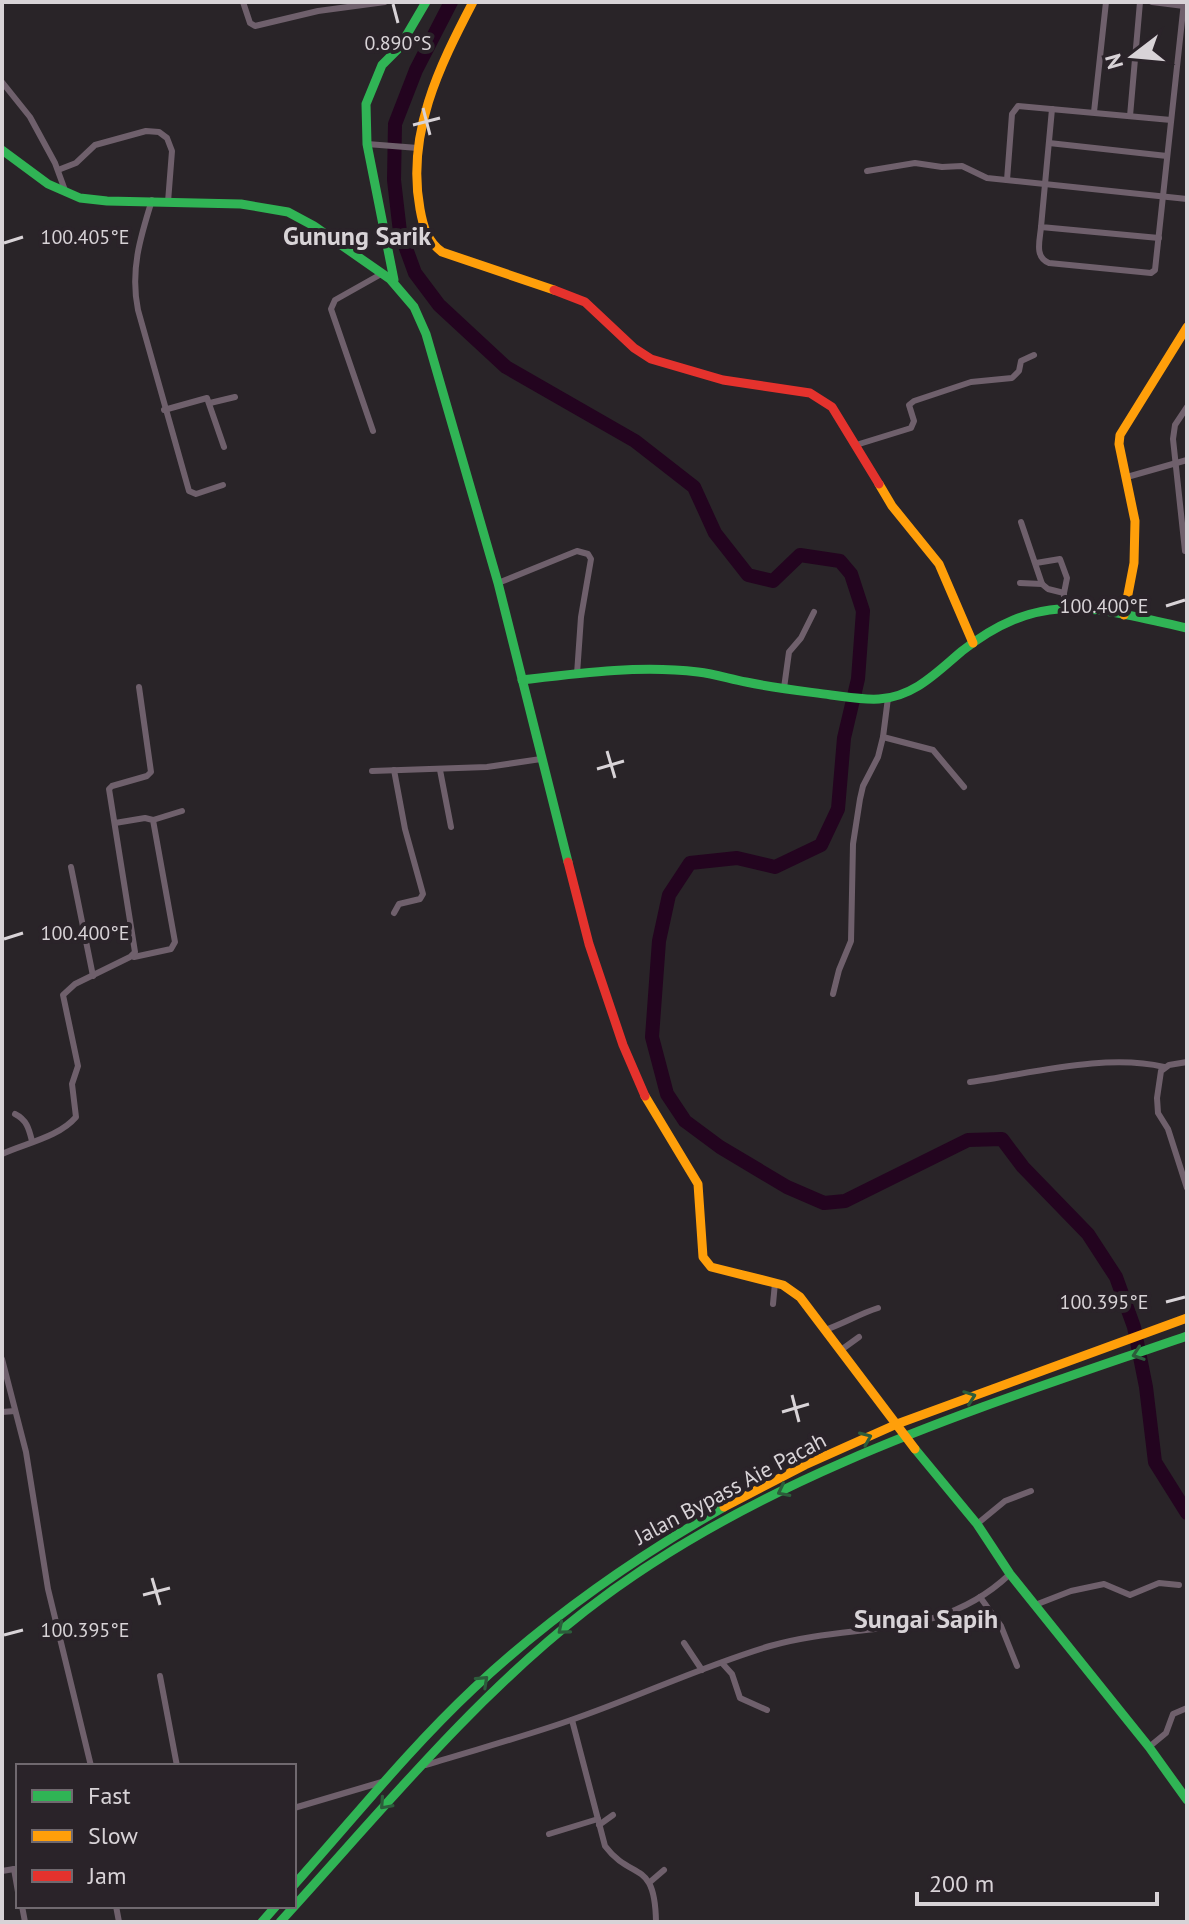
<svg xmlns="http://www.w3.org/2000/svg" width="1189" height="1924" font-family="'PT Sans',sans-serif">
	<rect width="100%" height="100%" fill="#292428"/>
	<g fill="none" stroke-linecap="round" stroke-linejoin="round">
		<path stroke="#23041f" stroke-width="14" d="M451,2L416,70L395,124L394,180L400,232L415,273L439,305L506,367L635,441L694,487L715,533L748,575L773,581L800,555L840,561L851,574L863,611L858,679L844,738L838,809L821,845L775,867L737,858L690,863L669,895L659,941L652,1037L667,1094L685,1121L720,1147L787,1187L824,1203L845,1201L968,1140L1002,1139L1023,1167L1088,1234L1116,1277L1134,1327L1146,1387L1155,1462L1187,1513"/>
		<g stroke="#6f606c" stroke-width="6">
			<path d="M243,2L250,23L255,26L318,11L385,2"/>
			<path d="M1152,2L1184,6"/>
			<path d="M2,82L30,117L55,163L66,193"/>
			<path d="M1052,109L1041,227L1159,238"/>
			<path d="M1094,112L1106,2"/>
			<path d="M1130,116L1140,2"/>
			<path d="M1049,143L1167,156"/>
			<path d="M367,144L418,148"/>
			<path d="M58,170L76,163L95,145L146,131L159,132L167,138L172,151L168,202"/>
			<path d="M867,171L915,163L942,167L962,166L987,178L1187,199"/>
			<path d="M1007,180L1012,114L1018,106L1171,120"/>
			<path d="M152,200C140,238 130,271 138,310L189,491L196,494L223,485"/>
			<path d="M1041,227C1040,240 1034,257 1049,263L1151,273L1155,270L1184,2"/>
			<path d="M210,403L235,397"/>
			<path d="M164,410L207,398L224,447"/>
			<path d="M373,431L331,309L335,300L383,273"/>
			<path d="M856,445L911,428L914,421L909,405L914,401L971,382L1012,378L1019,371L1021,361L1034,355"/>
			<path d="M1127,477L1187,460"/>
			<path d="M1021,522L1042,584L1048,589L1064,593V605"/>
			<path d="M1185,551L1173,439L1175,425L1187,407"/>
			<path d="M1036,563L1060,559L1067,578L1064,593"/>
			<path d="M498,583L577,551L588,554L591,559L581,617L577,674"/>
			<path d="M1020,583L1042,584"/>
			<path d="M784,688L789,652L801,638L814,612"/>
			<path d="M888,698L883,737L933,750L964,787"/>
			<path d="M394,770L405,829L423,894L420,899L399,904L394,913"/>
			<path d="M440,770L451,827"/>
			<path d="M372,771L487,767L541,759"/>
			<path d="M153,820L182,811"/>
			<path d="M115,823L145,818L153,820L175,942L171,949L134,957"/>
			<path d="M71,867L93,976"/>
			<path d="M833,994L839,970L851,941L853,844L860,799L863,786L878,757L883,737"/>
			<path d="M1187,1062L1169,1065L1161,1071L1157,1098L1158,1113L1168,1129L1187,1188"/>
			<path d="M970,1082C1030,1074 1105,1053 1164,1067"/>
			<path d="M15,1114C27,1120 29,1129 32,1141"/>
			<path d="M2,1154C26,1143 59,1137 76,1117L72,1084L78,1066L63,995L75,984L130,957L135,952L109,789L112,786L147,776L151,772L139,687"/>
			<path d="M773,1304L775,1283"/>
			<path d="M825,1330C845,1323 859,1314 878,1308"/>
			<path d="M841,1350L859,1337"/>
			<path d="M2,1359L26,1452L48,1589L91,1766"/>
			<path d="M2,1412L15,1411"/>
			<path d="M977,1524L1005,1501L1031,1491"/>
			<path d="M980,1597L1001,1626L1017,1666"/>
			<path d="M1035,1605L1071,1591L1104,1584L1130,1595L1159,1583L1179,1585"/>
			<path d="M684,1643L702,1670"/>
			<path d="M722,1663L732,1674L740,1698L767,1710"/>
			<path d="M160,1676L177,1766"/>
			<path d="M572,1720L605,1846C632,1882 655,1858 656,1922"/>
			<path d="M1149,1747L1166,1733L1173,1714L1187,1708"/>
			<path d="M426,1765C474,1750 523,1737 571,1720C638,1697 702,1666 770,1646C857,1621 938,1642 1010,1574"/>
			<path d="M294,1808L382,1782"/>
			<path d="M599,1825L613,1815"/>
			<path d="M549,1834L598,1819"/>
			<path d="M14,1869L18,1892"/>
			<path d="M2,1871L14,1869"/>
			<path d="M650,1882L664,1870"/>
			<path d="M22,1906L25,1922"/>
			<path d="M116,1906L119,1922"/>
		</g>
		<g stroke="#30b455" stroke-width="9">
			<path d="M2,150L48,184L80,198L107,201L241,204L288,212L314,226L390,279L414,307L426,334L498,583L568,862"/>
			<path d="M394,280L367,144L366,104L382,65L399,48L426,2"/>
			<path d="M522,680C580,673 640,665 698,672C715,674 730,679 746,682C774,688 802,691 831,695C847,697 863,700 879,699C914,697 937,672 962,651C1042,588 1096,608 1187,628"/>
			<path d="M915,1449L977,1524L1010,1574L1149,1747L1187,1800"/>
			<path d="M294,1885C353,1819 409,1749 474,1688C550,1617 634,1558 724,1507"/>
			<path d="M262,1922L276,1906"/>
			<path d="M280,1922C378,1815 470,1701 585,1611C761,1474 979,1408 1187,1336"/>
		</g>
		<g stroke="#ff9f0a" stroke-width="9">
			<path d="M473,2C439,67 406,134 420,209C423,226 427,241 442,252L554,290"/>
			<path d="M879,484L892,506L939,564L973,643"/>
			<path d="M1124,615L1134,563L1135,521L1119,444L1120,435L1187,327"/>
			<path d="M645,1096L698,1184L703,1257L711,1267L783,1285L800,1297L915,1449"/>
			<path d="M724,1507L805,1465L897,1424L1187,1318"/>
		</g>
		<g stroke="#e5322d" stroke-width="9">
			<path d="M554,290L585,302L634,348L651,359L723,380L810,393L832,407L879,484"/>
			<path d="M568,862L589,944L623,1045L645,1096"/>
		</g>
	</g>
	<defs><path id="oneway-chevron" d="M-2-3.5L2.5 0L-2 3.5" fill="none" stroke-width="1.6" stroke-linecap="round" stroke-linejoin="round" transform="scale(2)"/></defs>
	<g stroke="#2c5d3b">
		<use href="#oneway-chevron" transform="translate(1138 1354) rotate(161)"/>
		<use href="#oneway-chevron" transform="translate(970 1397) rotate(-20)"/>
		<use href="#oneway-chevron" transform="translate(866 1438) rotate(-23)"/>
		<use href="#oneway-chevron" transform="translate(783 1491) rotate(153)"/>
		<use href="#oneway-chevron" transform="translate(563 1629) rotate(140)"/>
		<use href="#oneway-chevron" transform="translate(483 1681) rotate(-43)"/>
		<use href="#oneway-chevron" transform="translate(385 1804) rotate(132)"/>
	</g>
	<path fill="none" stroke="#d8d3d7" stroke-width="3" d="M393,4L398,23M423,108L430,135M413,125L440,118M4,243L23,237M1166,606L1185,600M607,751L615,778M597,769L624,761M4,939L23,933M1166,1302L1185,1297M792,1395L799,1422M782,1412L809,1404M152,1578L160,1605M143,1595L170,1588M4,1635L23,1630"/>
	<g text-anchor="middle" stroke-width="8" stroke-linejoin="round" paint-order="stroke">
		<g font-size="22" fill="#d8d3d7" stroke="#2a2329">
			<text transform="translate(730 1488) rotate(-28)" y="8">Jalan Bypass Aie Pacah</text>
		</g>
		<g font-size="26" font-weight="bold" fill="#d8d3d7" stroke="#2a2329">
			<text x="357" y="245">Gunung Sarik</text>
			<text x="926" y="1628">Sungai Sapih</text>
		</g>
	</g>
	<g font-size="20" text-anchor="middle" fill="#d8d3d7" stroke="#2a2329" stroke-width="8" stroke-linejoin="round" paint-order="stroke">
		<text x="398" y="50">0.890°S</text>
		<text x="85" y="244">100.405°E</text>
		<text x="1104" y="613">100.400°E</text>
		<text x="85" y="940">100.400°E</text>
		<text x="1104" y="1309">100.395°E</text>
		<text x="85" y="1637">100.395°E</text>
	</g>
	<rect width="1189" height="1924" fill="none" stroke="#d8d3d7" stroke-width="8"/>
	<rect x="16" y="1764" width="280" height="144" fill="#2a2329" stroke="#70696f" stroke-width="2"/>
	<rect x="32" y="1790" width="40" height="12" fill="#30b455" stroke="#70696f" stroke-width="2"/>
	<text x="88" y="1804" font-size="24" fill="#d8d3d7">Fast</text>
	<rect x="32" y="1830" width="40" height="12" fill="#ff9f0a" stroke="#70696f" stroke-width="2"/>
	<text x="88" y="1844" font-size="24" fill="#d8d3d7">Slow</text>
	<rect x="32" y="1870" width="40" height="12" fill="#e5322d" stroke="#70696f" stroke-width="2"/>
	<text x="88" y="1884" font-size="24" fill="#d8d3d7">Jam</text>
	<g transform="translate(1133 56) rotate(254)" stroke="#2a2329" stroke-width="6" paint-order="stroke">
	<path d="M0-6L14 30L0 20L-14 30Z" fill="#d8d3d7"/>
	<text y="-12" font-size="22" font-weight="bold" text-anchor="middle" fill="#d8d3d7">N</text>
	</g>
	<path d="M917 1892v12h240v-12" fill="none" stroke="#d8d3d7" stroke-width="4"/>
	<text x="929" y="1892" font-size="24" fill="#d8d3d7" stroke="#2a2329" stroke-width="6" paint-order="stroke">200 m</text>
</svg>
